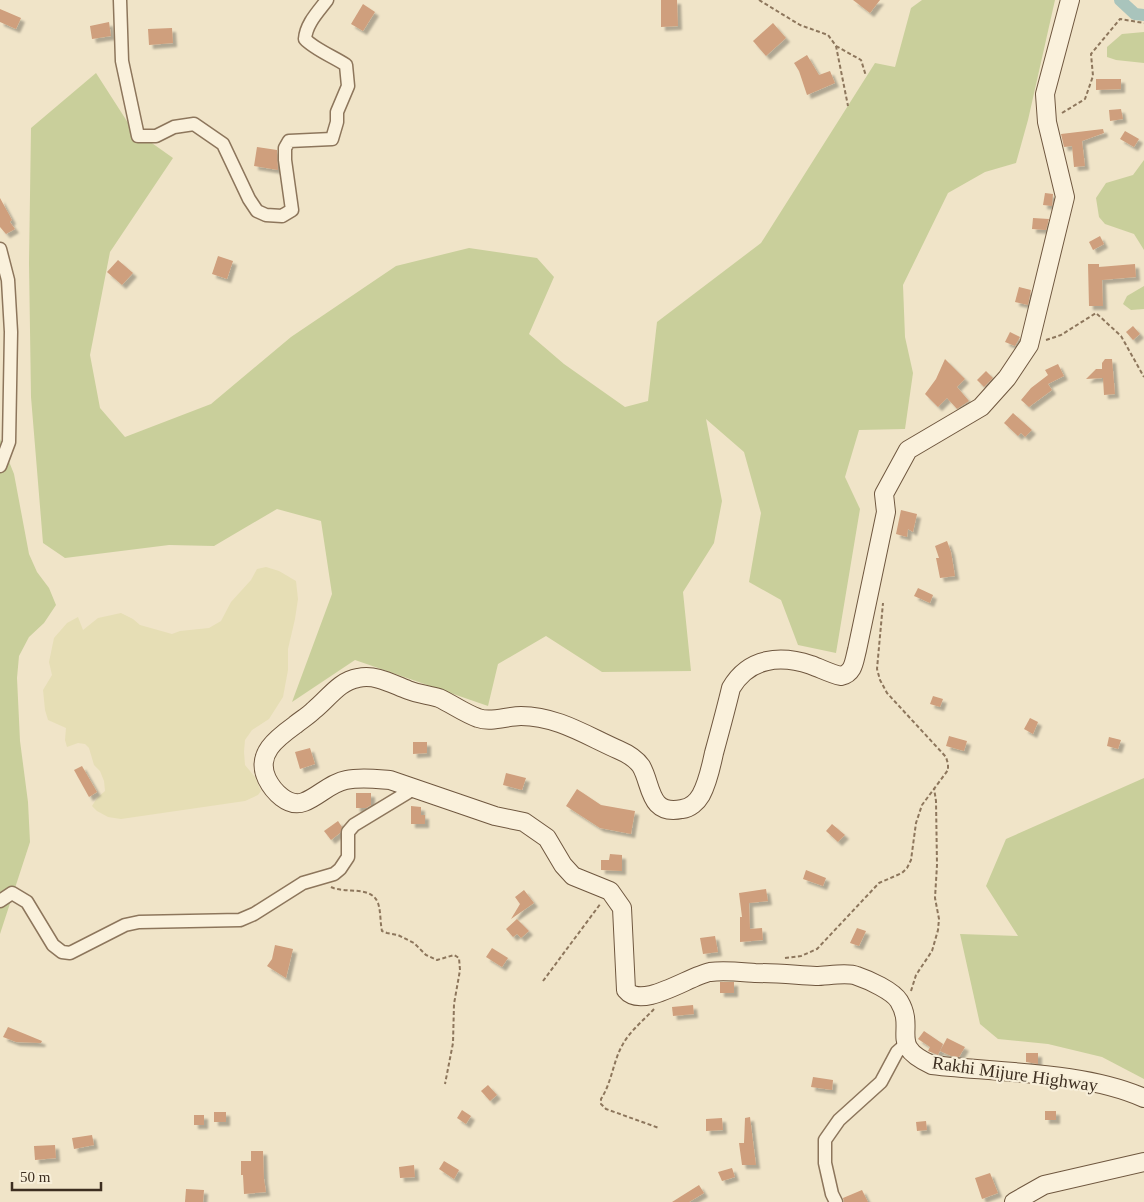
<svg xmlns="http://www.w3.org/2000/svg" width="1144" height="1202" font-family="Georgia,serif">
	<defs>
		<filter id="shadow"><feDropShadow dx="4" dy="4" stdDeviation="1" flood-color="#0004"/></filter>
	</defs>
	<rect width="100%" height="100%" fill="#f0e4c8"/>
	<path fill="#e6deb5" d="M266,567L279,571L296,581L298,599L295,619L288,649V670L283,697L269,719L252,730L245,740L244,752L245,765L255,777L261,791L258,795L245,801L121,819L108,817L97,811L92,806L97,798L105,791L104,781L100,771L94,765L89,748L85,744L78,743L67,747L65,740L66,728L48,720L45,710L43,690L52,675L49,662L54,638L67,623L78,617L83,630L98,618L121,613L133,619L140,625L172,634L180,631L209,628L221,621L231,602L251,580L257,569Z"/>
	<g fill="#c9cf9b">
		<path d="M922,0H1055L1028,120L1016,163L985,172L948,193L903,285L905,337L913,373L905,429L859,430L845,477L860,509L836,653L798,645L781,600L749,582L761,513L744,452L706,419L722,501L714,543L683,592L691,671L602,672L546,636L498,664L488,706L355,660L292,702L332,594L321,521L277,509L214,546L169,545L65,558L43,543L31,397L29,263L31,128L96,73L132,129L173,158L110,252L90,355L100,408L125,437L211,404L291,337L396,266L469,248L537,258L554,277L529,334L564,364L625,407L648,401L657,322L761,243L875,63L895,67L911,8Z"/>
		<path d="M1144,32V63L1116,60L1107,57V47L1122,34Z"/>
		<path d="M1144,160V250L1134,234L1105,224L1099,217L1096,198L1106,183L1133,175Z"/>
		<path d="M1144,286V309L1131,310L1123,304L1127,296Z"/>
		<path d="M0,439L14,474L29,554L37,572L49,588L56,605L44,623L29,637L19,656L17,678L20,741L28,802L30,842L0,934Z"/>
		<path d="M1144,778V1079L1102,1057L1048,1044L998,1039L980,1024L960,934L1018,936L986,886L1006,839Z"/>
	</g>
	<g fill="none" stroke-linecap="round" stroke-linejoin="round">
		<path stroke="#a9c4bc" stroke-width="12" d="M1120,0L1135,14L1144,15"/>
	</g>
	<g fill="#cf9f7d" filter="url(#shadow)">
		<path d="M661,0H677L678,26L661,27Z"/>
		<path d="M853,0H880L870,13Z"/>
		<path d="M363,4L375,12L363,31L351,24Z"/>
		<path d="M0,9L21,18L16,29L0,22Z"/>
		<path d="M109,22L111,36L92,39L90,26Z"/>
		<path d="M773,23L786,38L766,56L753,41Z"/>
		<path d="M172,28L173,43L149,45L148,29Z"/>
		<path d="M807,55L819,75L830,71L835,83L807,95L799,71L794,63Z"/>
		<path d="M1096,79H1121V89L1096,90Z"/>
		<path d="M1121,109L1123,119L1110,121L1109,110Z"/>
		<path d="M1103,129L1104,133L1082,141L1085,166L1074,167L1072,146L1064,147L1061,134Z"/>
		<path d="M1125,131L1139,139L1134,147L1120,139Z"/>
		<path d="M257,147L277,150L278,170L254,166Z"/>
		<path d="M1045,193L1053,194L1052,206L1043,205Z"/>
		<path d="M0,198L12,220L10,222L15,229L6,234L0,227Z"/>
		<path d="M1033,218L1049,219L1046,230L1032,229Z"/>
		<path d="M1100,236L1104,244L1093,250L1089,242Z"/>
		<path d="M218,256L233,261L227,279L212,274Z"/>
		<path d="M118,260L133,273L122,285L107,272Z"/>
		<path d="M1088,264H1099V267L1135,264L1136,277L1102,280L1103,306H1089Z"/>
		<path d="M1019,287L1031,290L1028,305L1015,302Z"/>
		<path d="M1133,326L1140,334L1133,340L1126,332Z"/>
		<path d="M1010,332L1020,337L1015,346L1005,342Z"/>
		<path d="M945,359L965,379L957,387L969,401L957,409L947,398L938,407L925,394L936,379Z"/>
		<path d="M1105,359H1112L1115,394L1104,395L1103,378L1086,379L1096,369H1102V363Z"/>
		<path d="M1058,364L1064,376L1048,384L1052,390L1029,407L1021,400L1031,388L1048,375L1045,370Z"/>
		<path d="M986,371L993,378L984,387L977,380Z"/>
		<path d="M1013,413L1032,430L1025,437L1021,433L1018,436L1004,423Z"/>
		<path d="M901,510L917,514L913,532L908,529L907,537L896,534Z"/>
		<path d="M947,541L951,552L955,576L940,578L936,558H939L935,546Z"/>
		<path d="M918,588L933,595L930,603L914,596Z"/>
		<path d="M933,696L943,699L940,707L930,704Z"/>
		<path d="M1030,718L1038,722L1033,734L1024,729Z"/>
		<path d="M949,736L967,741L964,751L946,746Z"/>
		<path d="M1109,737L1121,740L1118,749L1107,746Z"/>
		<path d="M413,742H427V753L413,754Z"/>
		<path d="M310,748L315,764L300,769L295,752Z"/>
		<path d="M82,766L97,792L89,797L74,770Z"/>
		<path d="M506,773L526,778L522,790L503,785Z"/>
		<path d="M577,789L601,805L635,811L631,834L600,828L566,806Z"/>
		<path d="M356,793H371V805L366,808H356Z"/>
		<path d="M411,806L421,807V815H425V824H411Z"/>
		<path d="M338,821L342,827L340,833L331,840L324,831Z"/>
		<path d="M832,824L845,835L838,842L826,831Z"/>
		<path d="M610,854L622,855V871L601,870V860H609Z"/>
		<path d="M806,870L826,878L823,886L803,879Z"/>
		<path d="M766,889L768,901L749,903L750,929L762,928L763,940L740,942V917H742L739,893Z"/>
		<path d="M524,890L534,903L511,919L520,904L515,897Z"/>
		<path d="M517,919L529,931L521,938L517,934L513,937L506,929Z"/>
		<path d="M857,928L866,931L859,946L850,943Z"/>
		<path d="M715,936L718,952L703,954L700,938Z"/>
		<path d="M275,945L293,949L286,978L267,966L272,959Z"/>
		<path d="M492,948L508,958L502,967L486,957Z"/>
		<rect x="720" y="982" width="14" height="11"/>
		<path d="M693,1005L694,1014L673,1016L672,1007Z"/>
		<path d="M8,1027L42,1041L41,1043L16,1042L3,1037Z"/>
		<path d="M924,1031L943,1044L938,1055L928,1051L930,1047L918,1039Z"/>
		<path d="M947,1038L965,1047L959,1057L951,1056L940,1051Z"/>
		<path d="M1026,1053H1038V1064L1026,1062Z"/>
		<path d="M813,1077L833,1080L832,1090L811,1087Z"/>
		<path d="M488,1085L497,1095L490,1101L481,1091Z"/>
		<path d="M462,1110L471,1116L466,1124L457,1118Z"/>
		<rect x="1045" y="1111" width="11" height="9"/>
		<rect x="214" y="1112" width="12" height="10"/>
		<rect x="194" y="1115" width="10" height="10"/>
		<path d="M750,1117L756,1165H742L739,1143H744L745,1118Z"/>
		<path d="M722,1118L723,1130L706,1131V1119Z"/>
		<path d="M926,1121L927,1130L917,1131L916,1122Z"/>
		<path d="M92,1135L94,1145L74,1149L72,1138Z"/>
		<path d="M55,1145L56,1158L35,1160L34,1146Z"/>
		<path d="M251,1151H263L264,1179L266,1192L244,1194L243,1175H241V1161H251Z"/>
		<path d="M444,1161L459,1170L454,1179L439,1169Z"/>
		<path d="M414,1165L415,1177L400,1178L399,1167Z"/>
		<path d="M732,1168L735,1177L722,1181L718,1172Z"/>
		<path d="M990,1173L998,1193L982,1199L975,1178Z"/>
		<path d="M699,1185L704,1193L689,1202H672Z"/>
		<path d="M186,1189L204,1190L203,1202H185Z"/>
		<path d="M862,1190L868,1202H844L843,1198Z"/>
	</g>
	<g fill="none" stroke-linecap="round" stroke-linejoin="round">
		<g stroke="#8d765c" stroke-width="15">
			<g id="minor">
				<path d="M120,0L122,61L138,136H156L174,127L194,124L223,144L249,199L257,211L266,215L282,216L292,210L285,160V148L289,141L332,139L337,122V112L348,86L346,65C334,57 314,49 305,39C306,24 318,12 327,0"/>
				<path d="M0,249L8,280L11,332L9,442L0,466"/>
				<path d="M0,901L12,893L27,902L53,945L62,952L70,953L125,925L139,922L240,920L254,914L303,883L334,874L340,869L348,857V832L354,825L415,788"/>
				<path d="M836,1202L832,1194L825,1163V1140L839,1120L881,1082L897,1052L906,1044"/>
			</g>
		</g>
		<g stroke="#6f573f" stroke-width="20">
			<g id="secondary">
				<path d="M1070,0L1045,94L1047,122L1065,197L1029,345L1007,378L981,407L908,450L884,494L886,512L857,650C854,661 854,673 841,676C831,674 822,669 811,665C781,655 749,657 731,688C726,709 720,731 714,753C711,767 708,782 701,795C697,802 690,808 682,809C648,816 652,784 641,766C636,759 626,753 619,750C587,736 557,716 521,716C507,716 491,723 478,718C464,713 452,704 439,698C429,695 418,694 408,690C392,684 376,674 358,678C339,681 328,699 314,710C308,716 301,720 295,725C277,738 255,754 267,779C273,791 288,808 304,802C318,797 330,783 346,780C361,777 376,779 390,780L495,816L524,822L547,838L563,865L573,876L610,891L622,908L626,990C642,1010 689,976 710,972C724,970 741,972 755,973C776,973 796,975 816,976C827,976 847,972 857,976C869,980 893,991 899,1001C917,1031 887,1045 932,1065C999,1073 1083,1071 1144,1098"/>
				<path d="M1014,1202L1044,1185L1144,1162"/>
			</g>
		</g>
		<g stroke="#8d765c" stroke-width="2" stroke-dasharray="4 2.5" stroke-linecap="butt">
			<path d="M759,0L800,25L828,35L836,46L848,106"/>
			<path d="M836,46L861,60L866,76"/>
			<path d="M1062,113L1085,99L1093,76L1091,54L1120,19L1144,23"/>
			<path d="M1046,340L1061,335L1096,313L1121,336L1144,377"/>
			<path d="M331,887C345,894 371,885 378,903C381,912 380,922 382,931L387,933L398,935L414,943L426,955L437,960L454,955L459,958L460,970L454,1004L453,1043L445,1084"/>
			<path d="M785,958L801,956L817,949L879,883L902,873L907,868L911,860L916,823L922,805L948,770V764L946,757L887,693L880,680L877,669L883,603"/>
			<path d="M543,981L601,903"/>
			<path d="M911,991L916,975L932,951L938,930L939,919L935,898L937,865L936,801L934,788"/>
			<path d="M654,1009C644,1020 630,1031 623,1044C613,1061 612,1082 601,1099V1104L606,1109L659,1128"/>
		</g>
		<use href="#minor" stroke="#faf1dc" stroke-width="12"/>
		<use href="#secondary" stroke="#faf1dc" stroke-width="18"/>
	</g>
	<g text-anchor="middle" stroke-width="4.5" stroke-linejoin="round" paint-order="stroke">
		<g font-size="18" fill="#3d2e20" stroke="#f7eed8">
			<text transform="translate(1015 1074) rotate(8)" y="6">Rakhi Mijure Highway</text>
		</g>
	</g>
	<path d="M12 1182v8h89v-8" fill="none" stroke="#3d2e20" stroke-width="2.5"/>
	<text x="20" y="1182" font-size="15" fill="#3d2e20" stroke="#f7eed8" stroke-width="4" paint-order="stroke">50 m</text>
</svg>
